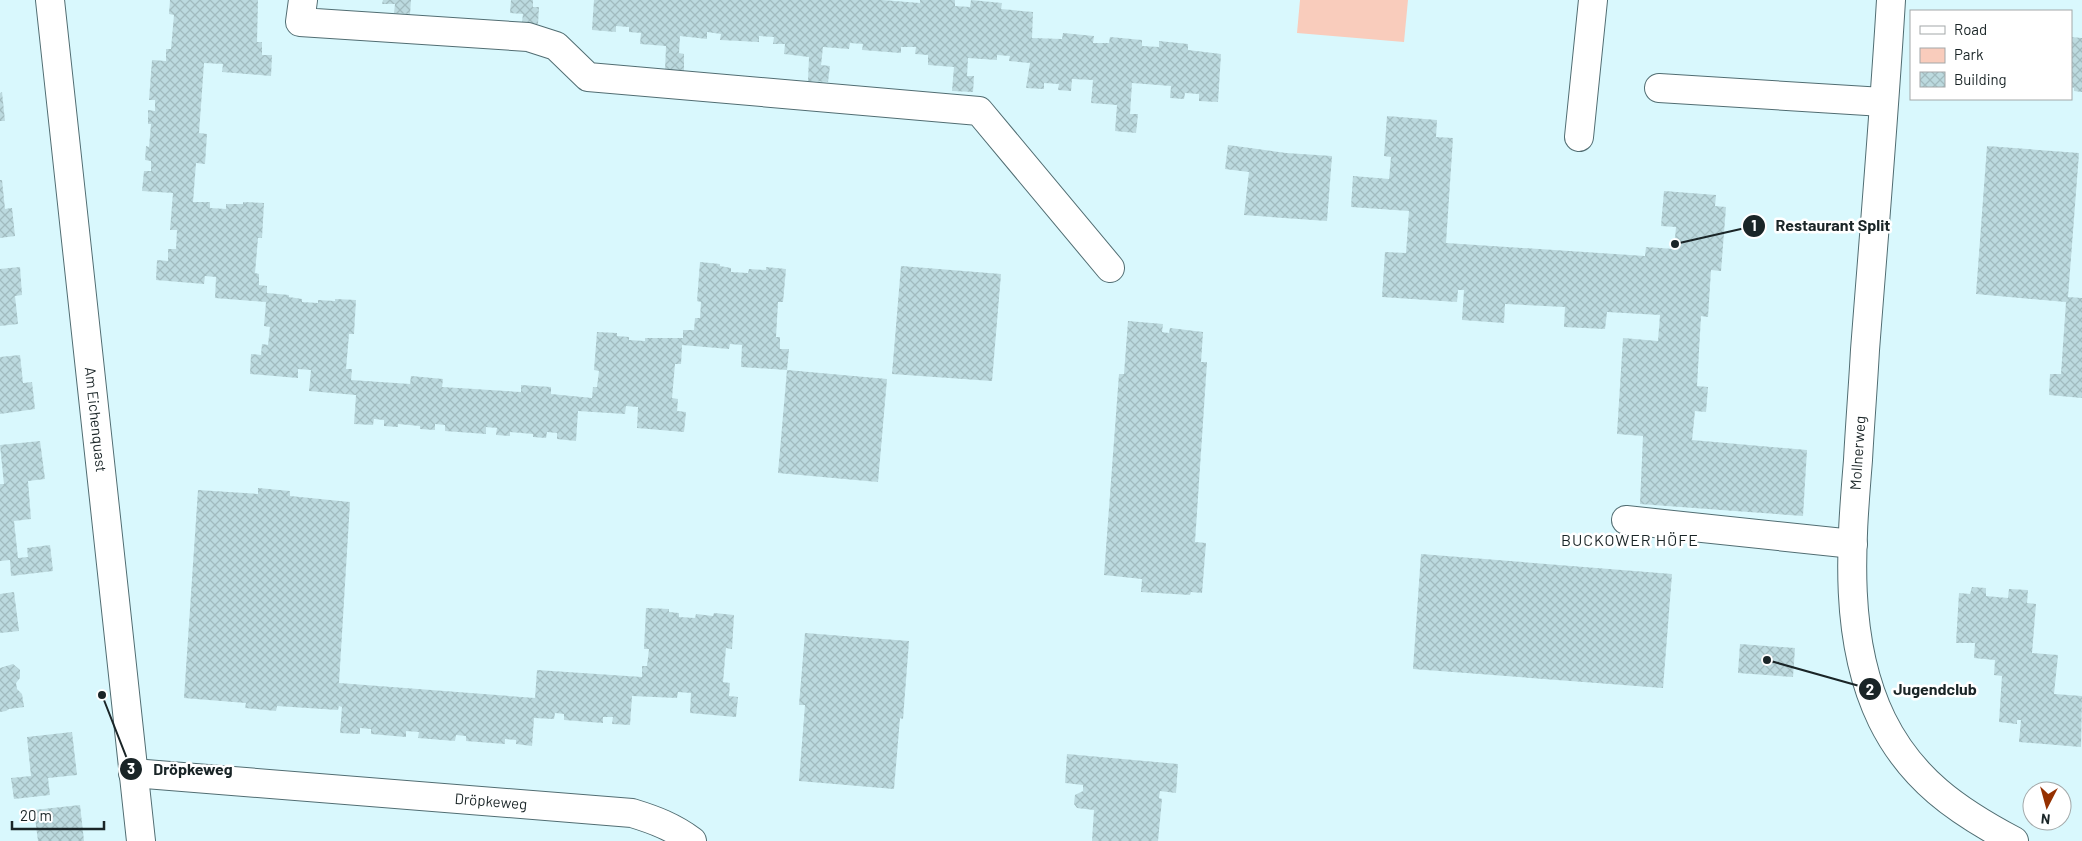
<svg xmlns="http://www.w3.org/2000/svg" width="2082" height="841" font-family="Barlow,sans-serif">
	<defs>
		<pattern id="building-cross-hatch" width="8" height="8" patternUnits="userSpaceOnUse" patternTransform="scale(1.25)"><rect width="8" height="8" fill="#bcdadf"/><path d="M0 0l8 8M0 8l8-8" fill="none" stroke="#a1bbbf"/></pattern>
	</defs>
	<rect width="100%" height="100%" fill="#d9f8fd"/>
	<path fill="#f9ccbc" d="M1300,0H1408L1404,42L1297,33Z"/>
	<g fill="url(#building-cross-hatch)">
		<path d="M170,0H258L257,42H262V55H272L271,76L222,72L223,64L204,63L199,133L207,134L205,164L196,163L193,202H210V208L226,209V204H243V202L264,203L262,238H258L255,273L259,274V285L267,286V293L289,295V297L302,299V302L318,303V300L335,301V299L356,300L354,334H349L346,369H352L351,380L410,384L411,376L443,379L442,387L521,392V385L551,387V394L592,398L593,387H597L599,371L594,370L597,332L617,333V336L629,337V340L645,341V338H683V330H694L695,318H700L701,302L697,301L700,262L720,264V266L731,268V272L748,273L749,269L766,270V267L786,269L783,302H778L776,337H780V349H789L787,370L741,367L742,345L730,344L729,349L682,345L681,364H675L672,398L678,399L677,411L686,412L684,432L637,428L638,407L626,406L625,414L578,411L576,441L557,439V433L547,432L546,438L533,437V434L510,432V436L496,435L497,428L486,427V434L445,431V425L435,424V430L420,429V426L398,424V427L384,426V420L374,419L373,425L354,424L356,395L309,391L311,370L298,369V378L250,374L251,354L261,355L262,344L268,345L270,327L264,326L266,302L215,298L216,277L205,276L204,284L156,280L157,260L168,261V249H176L177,230H170L173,193L142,191L144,171H151V161L145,160L146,146L149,147L151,124H148V110L155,111V100H149L152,60L166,61V49H171L174,15L169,14Z"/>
		<path d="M383,0H411L410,14L394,13L395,4H382Z"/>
		<path d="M511,0H533V7H539L538,24L522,22L523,14L510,13Z"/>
		<path d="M594,0H882L920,3V0H955V6L970,7L971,0L1002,3L1001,9L1033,12L1032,38L1062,39L1063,33L1094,36L1093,43H1109L1110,37L1142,40V46L1159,47V41L1188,44V50L1221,54L1218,102L1199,101V94L1185,93L1184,99L1170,98L1171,86L1132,83L1130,114H1138L1136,133L1115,131L1117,105L1091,103L1093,80L1072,79L1071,91L1058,90L1059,84L1044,83V89L1026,88L1030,63L1009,61L1010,56L997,55V60L968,58L967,76H974L973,92L952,91L954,67L928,65V55L915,54L916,47H901V53L862,50L863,44L850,43L849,49L823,47L821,65L830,66L828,82L808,81L809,57L784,54L785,44H773L774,37L759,36V42L740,41L720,40L721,34L707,32V39L680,36L679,53L684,54V71L665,70L666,46L640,44L641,33L629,32V27L616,26V32L592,30Z"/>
		<path d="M2071,37L2082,38V92L2074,91V88L2071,87Z"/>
		<path d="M2,92L5,121H0V93Z"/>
		<path d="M1387,116L1437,120L1436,137L1453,138L1446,243L1645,256L1646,247L1674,249L1676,227L1661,226L1664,191L1716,195L1715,206L1726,207L1721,271L1711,270L1708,317L1701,316L1697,386L1708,387L1706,412L1695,411L1692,440L1807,450L1803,516L1640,504L1643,436L1617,434L1623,338L1658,341L1660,315L1607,312L1605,329L1564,327L1565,307L1505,304L1504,323L1462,320L1464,290H1458L1457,302L1382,297L1385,252L1406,253L1409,211L1351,207L1353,176L1389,179L1391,157L1384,156Z"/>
		<path d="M1228,145L1286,153L1332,156L1327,221L1244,215L1249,172L1225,169Z"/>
		<path d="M1987,146L2079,153L2068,297L2082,298V398L2049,395L2050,374H2061L2066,302L1976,294Z"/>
		<path d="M0,180H2L5,209L12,208L15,236L0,238Z"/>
		<path d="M901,266L1001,274L992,381L892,374Z"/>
		<path d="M20,267L22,295L15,296L18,324L0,326V269Z"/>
		<path d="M1128,321L1163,324L1162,332L1169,333L1170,328L1203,332L1201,362H1207L1195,542L1206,543L1202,593L1191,592L1190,595L1141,592L1142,579L1104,575L1119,374H1124Z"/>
		<path d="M20,355L23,383L32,382L35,409L0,414V357Z"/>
		<path d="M787,370L887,379L878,482L778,473Z"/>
		<path d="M40,441L45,479L28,481L31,519L14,521L18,558L28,557L27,548L50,545L53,571L11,576L10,560L0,561V484H4L0,445Z"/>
		<path d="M258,488L290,491V496L350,502L339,683L535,698L537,670L642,677V666H647L649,649H644L646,608L669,609V612L679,613V617L695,618L696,614L713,616L714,613L734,615L732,649L726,648L723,682L730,683L729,696L738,697L736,717L690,713L691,693L678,692L677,698L632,696L630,725L612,724L613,717H603V723L564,720V714L555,713L554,719L534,718L532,746L516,744V740L505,739V744L466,741V736L456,735L455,741L418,738L419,732L406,731V737L371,734V729L360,728V734L340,733L342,707L339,706L338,710L277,706L276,711L245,708L246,703L184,698L198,490L258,494Z"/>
		<path d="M1421,554L1672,574L1663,688L1413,669Z"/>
		<path d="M1972,587L1986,588V596L2008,598L2009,589L2028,590L2027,603L2036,604L2032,653L2058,655L2054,694L2082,696L2081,747L2019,742L2021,720H2017V724L1999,722L2002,676L1994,675L1995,660L1974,658L1975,643H1956L1959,593L1970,594Z"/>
		<path d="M14,592L19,631L0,633V594Z"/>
		<path d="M805,633L909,641L903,719L900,718L894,789L799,781L805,705H799Z"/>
		<path d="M1740,644L1795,648L1793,677L1738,673Z"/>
		<path d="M13,664L20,670V678L16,683L17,689L22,694L24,707L9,709L6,711L0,712V668Z"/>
		<path d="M72,732L77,775L48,778L50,795L14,799L11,778L31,776L27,737Z"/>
		<path d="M1067,754L1178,764L1176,793L1160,791L1159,798L1162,799L1158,841H1092L1094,810L1077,808L1074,804L1075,795L1083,791V785L1065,783Z"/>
		<path d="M80,805L84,841H38L34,810Z"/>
	</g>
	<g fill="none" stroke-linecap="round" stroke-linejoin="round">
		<g stroke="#516d72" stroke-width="30">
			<g id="minor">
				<path id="s1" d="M50,0L141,841"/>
				<path d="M303,0L300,22L528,37L556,46L588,77L979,111L1110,268"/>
				<path d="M1891,0C1884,117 1874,234 1865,350C1863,387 1860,423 1858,460C1851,545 1843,640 1882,720C1911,779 1957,811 2014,841"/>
				<path d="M1659,88L1883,102"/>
				<path d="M1579,137L1593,0"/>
				<path d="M1626,520L1853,544"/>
				<path id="s2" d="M133,773L632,813C655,820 673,827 692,841"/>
			</g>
		</g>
		<use href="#minor" stroke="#fff" stroke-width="28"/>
	</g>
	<g text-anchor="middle" stroke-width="5" stroke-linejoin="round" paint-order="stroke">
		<g font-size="15" fill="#1a2527" stroke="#fff">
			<text dy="5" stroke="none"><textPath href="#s1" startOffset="422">Am Eichenquast</textPath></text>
			<text transform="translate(1858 453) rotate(-86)" y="5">Mollnerweg</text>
			<text dy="5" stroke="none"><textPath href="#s2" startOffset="359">Dröpkeweg</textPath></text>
		</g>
		<g font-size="16" letter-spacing="1" fill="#1a2527" stroke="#fff">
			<text x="1630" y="546">BUCKOWER HÖFE</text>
		</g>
	</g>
	<path fill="none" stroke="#1a2527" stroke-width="2" d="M1675 244L1754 226M1767 660L1870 689M102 695L131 769"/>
	<g fill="#1a2527" stroke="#fff" stroke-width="2">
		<circle cx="1675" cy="244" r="5"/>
		<circle cx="1767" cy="660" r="5"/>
		<circle cx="102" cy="695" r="5"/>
		<circle cx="1754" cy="226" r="12"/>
		<circle cx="1870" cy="689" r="12"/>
		<circle cx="131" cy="769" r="12"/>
	</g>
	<g font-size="15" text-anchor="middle" font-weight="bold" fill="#fff">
		<text x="1754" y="231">1</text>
		<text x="1870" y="695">2</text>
		<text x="131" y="774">3</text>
	</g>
	<g font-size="16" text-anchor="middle" font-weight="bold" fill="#1a2527" stroke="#fff" stroke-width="5" stroke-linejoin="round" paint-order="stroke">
		<text x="1833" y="231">Restaurant Split</text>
		<text x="1935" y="695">Jugendclub</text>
		<text x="193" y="775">Dröpkeweg</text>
	</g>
	<rect x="1910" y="10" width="162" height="90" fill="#ffffff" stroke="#a3a8a9"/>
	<rect x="1920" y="26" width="25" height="8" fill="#ffffff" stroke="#a3a8a9"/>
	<text x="1954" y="35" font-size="15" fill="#1a2527">Road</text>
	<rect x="1920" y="48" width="25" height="15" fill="#f9ccbc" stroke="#a3a8a9"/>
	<text x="1954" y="60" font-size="15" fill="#1a2527">Park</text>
	<rect x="1920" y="72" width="25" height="15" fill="url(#building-cross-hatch)" stroke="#a3a8a9"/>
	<text x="1954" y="85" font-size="15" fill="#1a2527">Building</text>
	<g transform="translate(2047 806) rotate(186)"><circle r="24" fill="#ffffff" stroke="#a3a8a9"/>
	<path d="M0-4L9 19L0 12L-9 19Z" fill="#953000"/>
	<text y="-8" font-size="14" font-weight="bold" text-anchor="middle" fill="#1a2527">N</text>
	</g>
	<path d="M12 821v8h92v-8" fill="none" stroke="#1a2527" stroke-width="2.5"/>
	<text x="20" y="821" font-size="15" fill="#1a2527" stroke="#ffffff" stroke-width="4" paint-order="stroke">20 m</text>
</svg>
